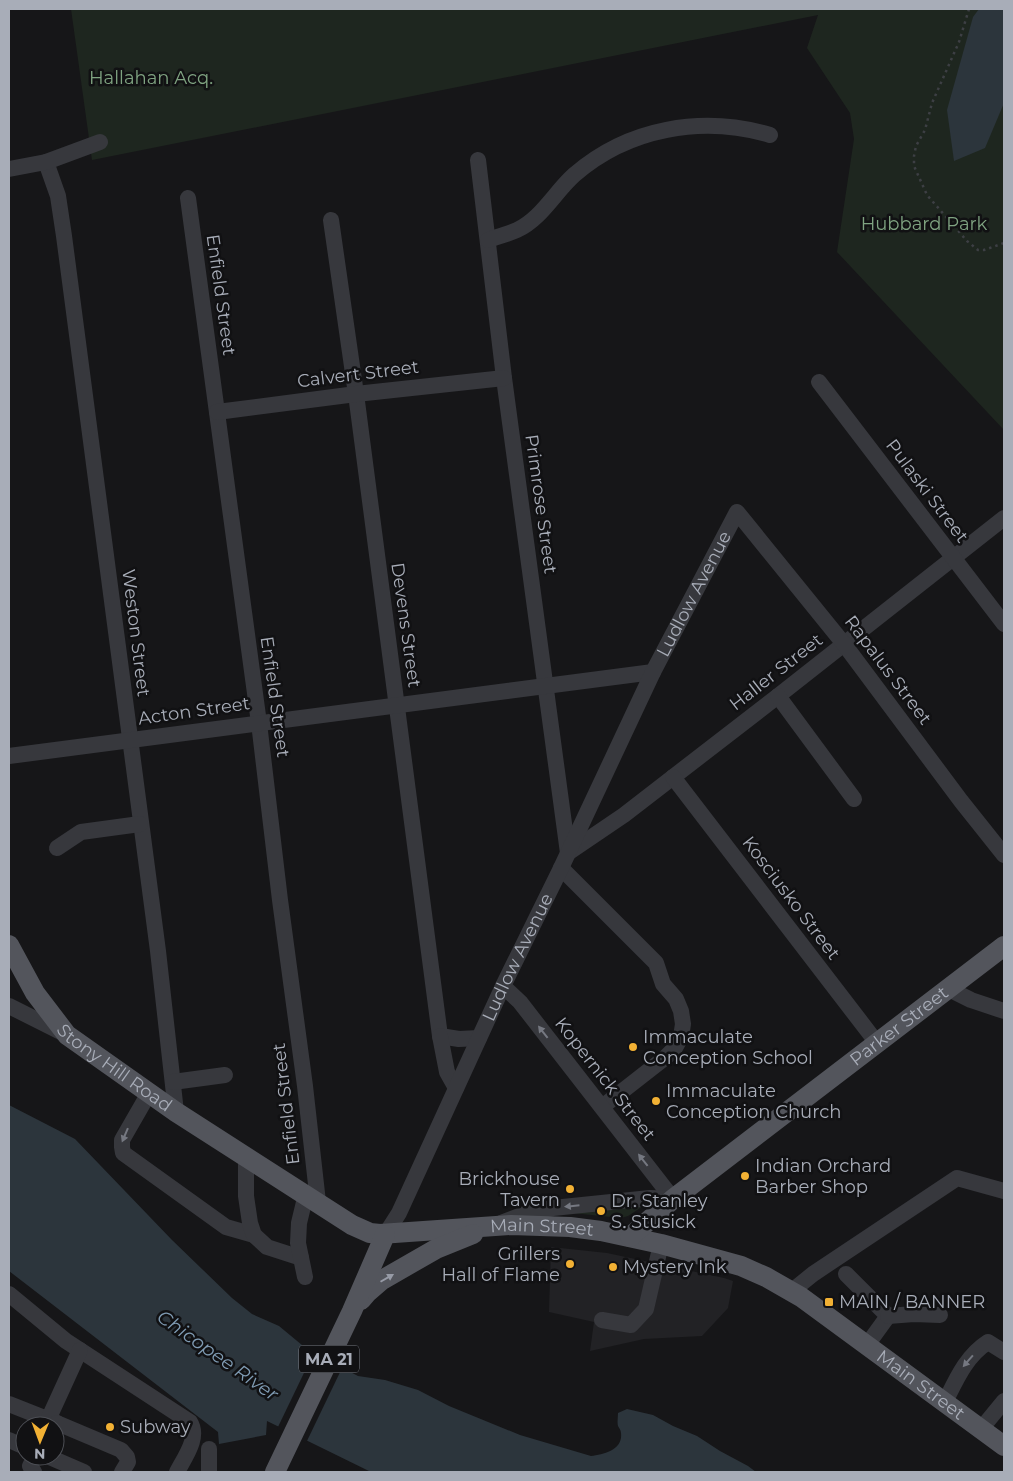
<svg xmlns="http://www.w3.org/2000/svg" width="1013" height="1481" font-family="Montserrat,sans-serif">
	<rect width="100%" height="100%" fill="#161618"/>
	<path fill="#222225" d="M551,1247L607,1253L724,1278L733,1281L728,1308L702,1336L644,1339L590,1351L594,1322L549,1312Z"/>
	<g fill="#1e261f">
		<path d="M71,9H1004V430L837,252L854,139L850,113L807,48L818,15L92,160Z"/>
		<path d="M643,1206L628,1216L621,1218L572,1213Z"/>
	</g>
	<g fill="#2c353c">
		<path d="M979,9H1004V103L985,148L954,161L947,110L973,17Z"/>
		<path d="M9,1105L75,1139L172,1240L232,1298L252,1314L279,1326L308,1350L358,1376L385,1380L418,1390L449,1406L520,1435L591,1456C604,1454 623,1450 621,1433C621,1430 619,1428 618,1426C617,1422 618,1417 618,1413L627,1409L653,1415L673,1426L697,1436L720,1451L748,1466L756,1472H371L267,1421L266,1435L219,1444L218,1432L9,1271Z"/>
	</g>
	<path fill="#161618" d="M315,1350L343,1366L306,1443L277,1429Z"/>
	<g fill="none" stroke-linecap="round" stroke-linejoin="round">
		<path stroke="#3d3f44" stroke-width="2.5" stroke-dasharray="2.5 4" stroke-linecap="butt" d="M969,9L959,42L932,103L925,130L916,146L914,156V166L927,195L967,241L978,250H984L1004,243"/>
		<g stroke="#37383d" stroke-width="16">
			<path d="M478,160L504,378L568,853L624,815L778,696L1004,518"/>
			<path d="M46,162L58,196L64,236L158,951L176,1112"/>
			<path d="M9,169L46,162L100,142"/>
			<path d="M188,198L259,723L280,900L305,1086L318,1202"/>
			<path d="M331,220L356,394L440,1036L459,1039L479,1038"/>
			<path d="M488,240C497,237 508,234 517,230C541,219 555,192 574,175C628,128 702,115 770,135"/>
			<path d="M819,382L1004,624"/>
			<path d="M217,412L356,394L504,378"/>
			<path d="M778,696L854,799"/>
			<path d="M9,756L653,672"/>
			<path d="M673,777L877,1043"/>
			<path d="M57,848L81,832L140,824"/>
			<path d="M561,868L656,963L663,984L676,999L681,1011L683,1024L681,1037L675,1048L666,1057L602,1107"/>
			<path d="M503,986L520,1002L673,1199"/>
			<path d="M949,989L971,1000L1004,1011"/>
			<path d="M9,1006L67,1035"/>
			<path d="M440,1036L447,1072L456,1088"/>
			<path d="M173,1082L225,1075"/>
			<path d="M149,1093L122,1140V1147L123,1153L226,1227L254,1235"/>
			<path d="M246,1158V1196L250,1223L254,1235L267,1247L301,1258"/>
			<path d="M501,1223L530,1212L553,1208L650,1198L673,1199"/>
			<path id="s1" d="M385,1235L399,1213L503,986L561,868L653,672L737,512L844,644L961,801L1004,855"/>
			<path d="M846,1274L888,1316L867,1345"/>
			<path d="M305,1277L298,1243L299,1223L306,1194"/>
			<path d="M792,1291L813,1274L957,1178L1004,1191"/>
			<path d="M9,1294L66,1341L190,1422C200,1438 184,1458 177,1472"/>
			<path d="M888,1316L914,1314L940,1315"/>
			<path d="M602,1320L631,1325L646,1309L661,1244"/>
			<path d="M945,1402C956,1380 966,1356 988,1342L1004,1352"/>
			<path d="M9,1404L57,1423"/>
			<path d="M48,1420L80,1350"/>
			<path d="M57,1423L121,1450L127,1457L128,1462L122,1472"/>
			<path d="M981,1429L1004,1401"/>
			<path d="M9,1440L25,1447"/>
			<path d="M209,1449V1472"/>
			<path d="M47,1456L84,1472"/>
			<path d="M34,1472L30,1466L34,1458L39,1456"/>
		</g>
		<g stroke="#53555c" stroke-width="20">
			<path id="s2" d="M9,945L35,993L67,1035L176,1112L352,1225L370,1233L380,1234L511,1225L570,1227L601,1231L661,1244L741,1266L766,1277L801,1297L1004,1446"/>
			<path id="s3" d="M630,1237L673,1199L1004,946"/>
			<path d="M361,1300L367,1293L382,1280L436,1249L473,1234"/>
			<path d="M275,1472L352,1311L385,1235"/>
		</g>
	</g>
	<defs><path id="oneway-solid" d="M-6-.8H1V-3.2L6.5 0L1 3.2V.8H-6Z" transform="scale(1.25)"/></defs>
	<g fill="#757881">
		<use href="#oneway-solid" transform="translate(543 1032) rotate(-128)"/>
		<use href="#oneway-solid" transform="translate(125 1135) rotate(113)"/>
		<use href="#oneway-solid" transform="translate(643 1160) rotate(-128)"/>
		<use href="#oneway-solid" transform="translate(572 1206) rotate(174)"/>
		<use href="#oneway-solid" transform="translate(968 1361) rotate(131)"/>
	</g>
	<use fill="#979ba6" href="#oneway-solid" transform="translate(387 1278) rotate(-30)"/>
	<g fill="#f2b134" stroke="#111113" stroke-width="2">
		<circle cx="633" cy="1047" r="5"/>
		<circle cx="656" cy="1101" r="5"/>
		<circle cx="745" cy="1176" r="5"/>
		<circle cx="570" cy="1189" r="5"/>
		<circle cx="601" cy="1211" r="5"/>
		<circle cx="570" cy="1264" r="5"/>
		<circle cx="613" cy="1267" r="5"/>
		<rect x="824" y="1297" width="10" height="10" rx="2.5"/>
		<circle cx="110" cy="1427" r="5"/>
	</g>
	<g text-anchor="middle" stroke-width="5" stroke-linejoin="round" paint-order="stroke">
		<rect fill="#111113" stroke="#7b7e86" stroke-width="1" x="299" y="1345.5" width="60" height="27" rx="4"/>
		<g font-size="16" font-weight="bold" fill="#a8adb8">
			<text x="329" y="1365">MA 21</text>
		</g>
		<g font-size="18" fill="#7fa381" stroke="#111113">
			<text x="151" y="84">Hallahan Acq.</text>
			<text x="924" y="230">Hubbard Park</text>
		</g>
		<g font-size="18" fill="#a8adb8" stroke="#111113">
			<text transform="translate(221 295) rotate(82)" y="6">Enfield Street</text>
			<text transform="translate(358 374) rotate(-7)" y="6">Calvert Street</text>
			<text transform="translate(927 491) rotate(53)" y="6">Pulaski Street</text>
			<text transform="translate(541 504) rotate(82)" y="6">Primrose Street</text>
			<text dy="6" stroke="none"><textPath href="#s1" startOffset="712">Ludlow Avenue</textPath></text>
			<text transform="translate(406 625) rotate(82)" y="6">Devens Street</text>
			<text transform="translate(136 633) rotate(83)" y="6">Weston Street</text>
			<text transform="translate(888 670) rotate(53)" y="6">Rapalus Street</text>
			<text transform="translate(776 672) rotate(-38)" y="6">Haller Street</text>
			<text transform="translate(275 697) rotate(82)" y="6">Enfield Street</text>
			<text transform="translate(194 711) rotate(-8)" y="6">Acton Street</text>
			<text transform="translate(791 898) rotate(53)" y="6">Kosciusko Street</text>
			<text dy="6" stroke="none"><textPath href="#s1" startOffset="308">Ludlow Avenue</textPath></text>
			<text dy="6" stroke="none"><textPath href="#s3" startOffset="342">Parker Street</textPath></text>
			<text dy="6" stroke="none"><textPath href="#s2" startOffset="165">Stony Hill Road</textPath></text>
			<text transform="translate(605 1079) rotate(52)" y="6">Kopernick Street</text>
			<text transform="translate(286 1104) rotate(-97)" y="6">Enfield Street</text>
			<text dy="6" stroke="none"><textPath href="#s2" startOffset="642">Main Street</textPath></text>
			<text dy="6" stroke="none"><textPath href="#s2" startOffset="1062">Main Street</textPath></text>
		</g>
		<g font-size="18" fill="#a8adb8" stroke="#111113" text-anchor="start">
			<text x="643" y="1043">Immaculate<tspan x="643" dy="21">Conception School</tspan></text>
			<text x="666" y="1097">Immaculate<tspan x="666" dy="21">Conception Church</tspan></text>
			<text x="755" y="1172">Indian Orchard<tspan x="755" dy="21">Barber Shop</tspan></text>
			<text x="560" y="1185" text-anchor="end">Brickhouse<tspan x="560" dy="21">Tavern</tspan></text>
			<text x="611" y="1207">Dr. Stanley<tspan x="611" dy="21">S. Stusick</tspan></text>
			<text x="560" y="1260" text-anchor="end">Grillers<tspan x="560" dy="21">Hall of Flame</tspan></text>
			<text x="623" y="1273">Mystery Ink</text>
			<text x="839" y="1308">MAIN / BANNER</text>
			<text x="120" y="1433">Subway</text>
		</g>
		<g font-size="19" font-style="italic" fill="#7f9bb3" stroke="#111113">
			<text transform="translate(218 1355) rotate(35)" y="7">Chicopee River</text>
		</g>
	</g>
	<rect width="1013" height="1481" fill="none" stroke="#a8adb8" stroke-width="20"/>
	<g transform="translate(40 1441) rotate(181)"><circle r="24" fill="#111113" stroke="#4d4f55"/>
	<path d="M0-4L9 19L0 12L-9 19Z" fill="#f2b134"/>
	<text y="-8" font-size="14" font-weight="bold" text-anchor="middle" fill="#a8adb8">N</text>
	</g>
</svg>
